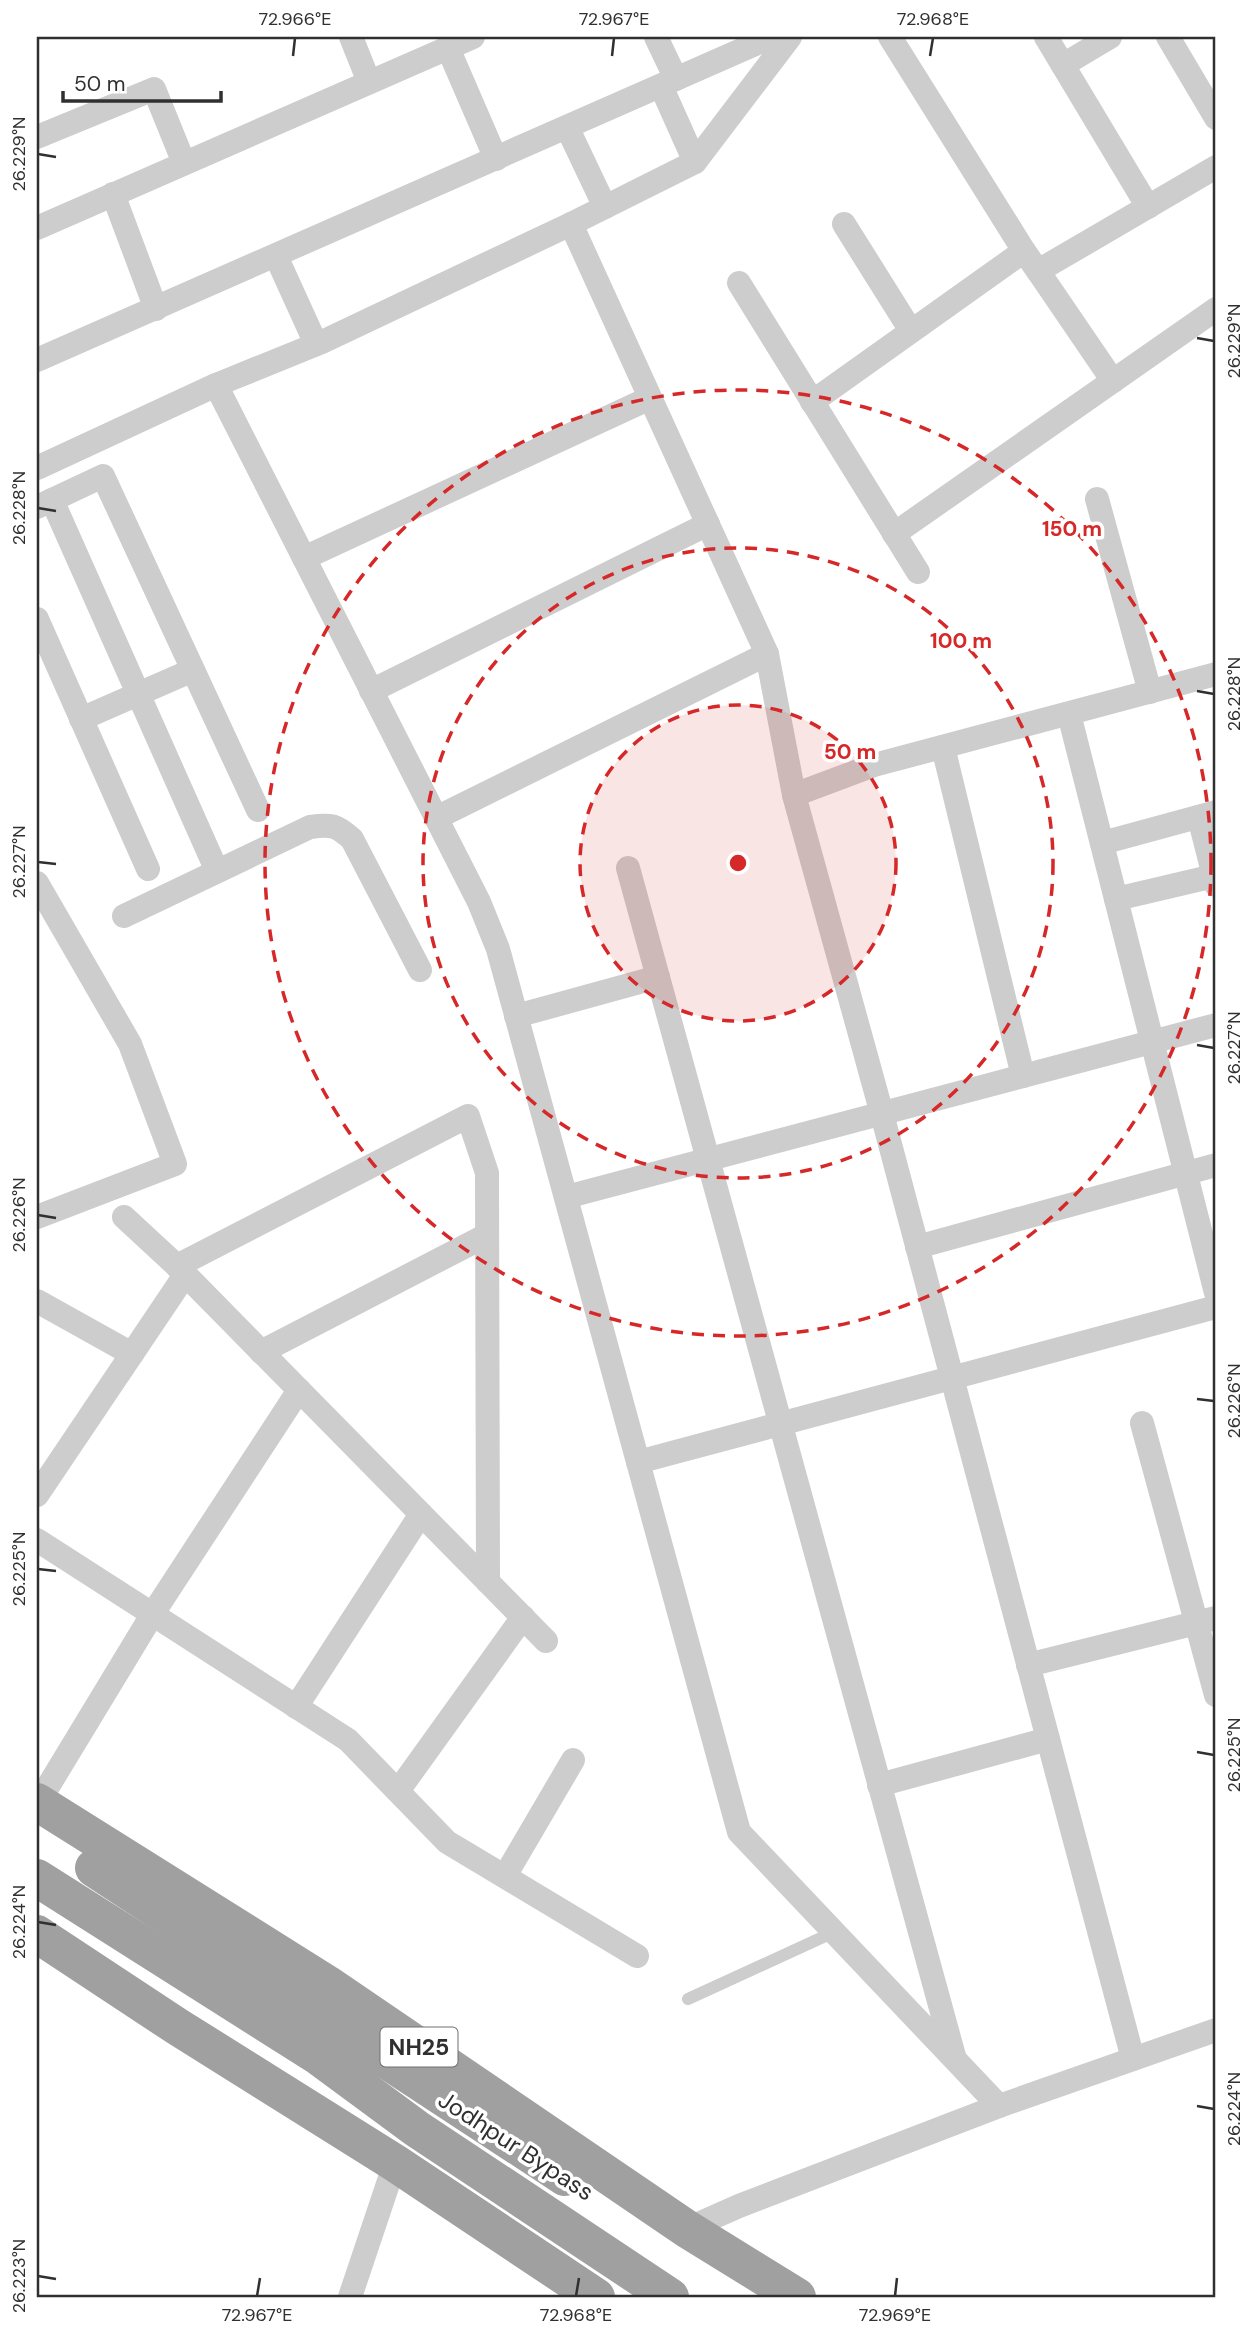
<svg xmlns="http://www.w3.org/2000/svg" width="1253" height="2334" font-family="'DM Sans',sans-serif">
	<rect width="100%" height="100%" fill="#fff"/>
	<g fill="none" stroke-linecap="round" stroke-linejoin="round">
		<path stroke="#cdcdcd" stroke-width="12" d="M688,1999L834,1932"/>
		<g stroke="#cdcdcd" stroke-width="24">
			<path d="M351,37L369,82"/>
			<path d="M656,37L676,79"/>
			<path d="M890,37L1024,251"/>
			<path d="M1046,37L1148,207"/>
			<path d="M1168,37L1216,118"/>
			<path d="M448,48L496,159"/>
			<path d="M1063,65L1110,37"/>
			<path d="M661,86L695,162"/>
			<path d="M567,127L605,207"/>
			<path d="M37,137L154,89L184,163"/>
			<path d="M113,194L156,309"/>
			<path d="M571,224L767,654L794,795L882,1114L1133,2059"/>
			<path d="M844,224L911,331"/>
			<path d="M37,228L473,37"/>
			<path d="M276,256L316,344"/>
			<path d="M1038,271L1113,381"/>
			<path d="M739,283L918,572"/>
			<path d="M37,360L771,37"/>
			<path d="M216,385L479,902L498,949L739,1832L999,2106"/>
			<path d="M812,402L1024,251L1038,271L1216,167"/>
			<path d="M37,468L216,385L322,342L571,224L695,162L790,37"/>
			<path d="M1097,499L1150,692"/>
			<path d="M52,500L217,871"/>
			<path d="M37,507L103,476L258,810"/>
			<path d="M894,534L1216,309"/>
			<path d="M304,558L650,398"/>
			<path d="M37,619L148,869"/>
			<path d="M371,691L708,524"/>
			<path d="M1069,714L1216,1293"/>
			<path d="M81,719L193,670"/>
			<path d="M943,747L1023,1076"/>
			<path d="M794,795L874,765L1216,674"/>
			<path d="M1199,817L1214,876"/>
			<path d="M436,818L767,654"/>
			<path d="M1102,843L1216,812"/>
			<path d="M628,868L954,2056"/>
			<path d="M37,883L130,1044L175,1164L37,1217"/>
			<path d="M1116,899L1214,876L1216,885"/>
			<path d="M124,916L310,827C332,824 336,825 352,839L420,970"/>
			<path d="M516,1016L658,977"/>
			<path d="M566,1197L1216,1025"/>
			<path d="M124,1217L177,1266L546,1641"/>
			<path d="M917,1247L1216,1165"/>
			<path d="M177,1266L468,1116L487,1173L488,1582"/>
			<path d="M37,1301L132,1354"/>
			<path d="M261,1352L487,1235"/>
			<path d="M1142,1423L1216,1695"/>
			<path d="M638,1462L1216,1307"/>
			<path d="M37,1495L185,1275"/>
			<path d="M37,1540L348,1740L447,1842L637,1956"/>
			<path d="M1028,1665L1216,1618"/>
			<path d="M296,1707L421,1514"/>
			<path d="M879,1785L1048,1739"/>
			<path d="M398,1791L523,1617"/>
			<path d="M38,1803L152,1615L299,1390"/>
			<path d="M505,1876L573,1760"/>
			<path d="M687,2229L739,2206L999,2106L1216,2030"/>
			<path d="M350,2297L395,2163"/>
		</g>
		<g stroke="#a0a0a0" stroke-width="38">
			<path d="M37,1802L327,1984L687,2229L797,2297"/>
			<path d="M94,1868L565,2177"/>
			<path d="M37,1878L318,2056L417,2129L670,2297"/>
			<path d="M37,1934L178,2027L395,2163L596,2297"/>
		</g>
	</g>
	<path fill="none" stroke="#303030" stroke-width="2.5" d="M293,56L295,38M612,56L614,38M930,56L933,38M38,154L56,157M1197,338L1214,341M38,508L56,511M1197,691L1214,694M38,862L56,864M1197,1045L1214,1048M38,1215L56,1218M1197,1399L1214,1401M38,1569L56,1571M1197,1752L1214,1755M38,1922L56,1925M1197,2106L1214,2109M38,2276L56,2279M257,2296L260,2278M576,2296L579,2278M895,2296L897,2278"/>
	<circle cx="738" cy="863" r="158" fill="#d62828" fill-opacity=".12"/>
	<g fill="none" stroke="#d62828" stroke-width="3.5" stroke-dasharray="12 9">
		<circle cx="738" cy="863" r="158"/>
		<circle cx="738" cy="863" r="315"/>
		<circle cx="738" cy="863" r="473"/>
	</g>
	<g text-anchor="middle" stroke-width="7" stroke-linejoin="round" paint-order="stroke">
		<rect fill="#fff" stroke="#6e6e6e" stroke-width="2" x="380.5" y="2027.5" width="77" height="39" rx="5"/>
		<g font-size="23" font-weight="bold" fill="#303030">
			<text x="419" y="2055">NH25</text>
		</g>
		<g font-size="24" fill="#303030" stroke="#fff">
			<text transform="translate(516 2146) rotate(33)" y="8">Jodhpur Bypass</text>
		</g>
	</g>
	<circle cx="738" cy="863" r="10" fill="#d62828" stroke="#fff" stroke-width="3.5"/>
	<g font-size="21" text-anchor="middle" font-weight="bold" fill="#d62828" stroke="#fff" stroke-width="7" stroke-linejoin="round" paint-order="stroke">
		<text x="1072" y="536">150 m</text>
		<text x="961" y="648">100 m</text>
		<text x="850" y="759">50 m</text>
	</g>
	<rect width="1253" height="2334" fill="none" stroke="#ffffff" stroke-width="77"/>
	<path d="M63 91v10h158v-10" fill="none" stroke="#303030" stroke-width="3.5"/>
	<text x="74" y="91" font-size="21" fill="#303030" stroke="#ffffff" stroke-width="5" paint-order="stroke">50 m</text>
	<rect x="38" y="38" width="1176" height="2258" fill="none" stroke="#303030" stroke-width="2.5"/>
	<g font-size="18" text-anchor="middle" fill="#303030">
		<text x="295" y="25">72.966°E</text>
		<text x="614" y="25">72.967°E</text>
		<text x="933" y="25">72.968°E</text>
		<text transform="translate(19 154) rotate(-90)" y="6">26.229°N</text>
		<text transform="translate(1234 341) rotate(-90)" y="6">26.229°N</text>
		<text transform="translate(19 508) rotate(-90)" y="6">26.228°N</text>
		<text transform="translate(1234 694) rotate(-90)" y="6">26.228°N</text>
		<text transform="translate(19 862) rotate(-90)" y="6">26.227°N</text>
		<text transform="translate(1234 1048) rotate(-90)" y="6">26.227°N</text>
		<text transform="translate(19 1215) rotate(-90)" y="6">26.226°N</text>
		<text transform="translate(1234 1401) rotate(-90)" y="6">26.226°N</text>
		<text transform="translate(19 1569) rotate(-90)" y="6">26.225°N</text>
		<text transform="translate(1234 1755) rotate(-90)" y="6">26.225°N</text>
		<text transform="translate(19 1922) rotate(-90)" y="6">26.224°N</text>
		<text transform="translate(1234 2109) rotate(-90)" y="6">26.224°N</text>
		<text transform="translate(19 2276) rotate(-90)" y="6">26.223°N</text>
		<text x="257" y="2321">72.967°E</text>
		<text x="576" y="2321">72.968°E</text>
		<text x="895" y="2321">72.969°E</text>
	</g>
</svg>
